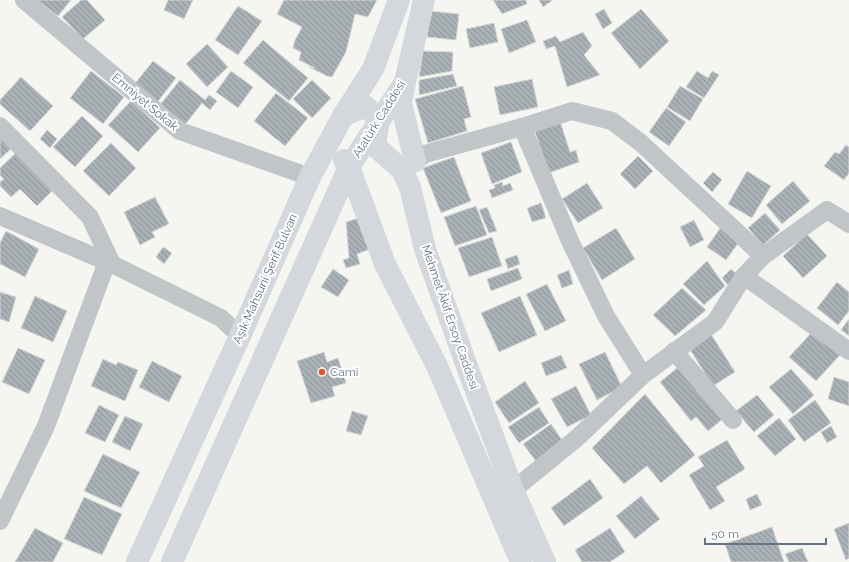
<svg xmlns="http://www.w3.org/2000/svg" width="849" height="562" font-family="Raleway,sans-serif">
	<defs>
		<pattern id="building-back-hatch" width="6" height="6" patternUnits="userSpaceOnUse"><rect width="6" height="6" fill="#aab1b6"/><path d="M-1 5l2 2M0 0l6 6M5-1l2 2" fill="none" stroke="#8e9599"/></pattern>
	</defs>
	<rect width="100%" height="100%" fill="#f5f5f2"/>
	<g fill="url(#building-back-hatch)" stroke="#d7d7d5">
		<path d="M37,0H71L58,16Z"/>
		<path d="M81,0H87L105,20L83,39L62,17Z"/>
		<path d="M168,0H193L184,19L164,10Z"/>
		<path d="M284,0H377L368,17L355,14L346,52L332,77L327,76L309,67L315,68L299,60L301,52L293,48L295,40L302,27L277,14Z"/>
		<path d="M493,0H526L527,4L502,14Z"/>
		<path d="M539,0H553L543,7Z"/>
		<path d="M238,6L262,21L238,55L215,40Z"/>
		<path d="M604,9L612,23L603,29L595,14Z"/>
		<path d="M641,9L669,41L640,69L611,33Z"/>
		<path d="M430,11L459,14L456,40L427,37Z"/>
		<path d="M527,20L536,42L509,53L501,29Z"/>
		<path d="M494,23L498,42L470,48L466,29Z"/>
		<path d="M583,32L592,46L584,55L600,75L567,87L555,46L546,49L543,41L556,36L560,42Z"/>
		<path d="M263,40L308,78L289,101L243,63Z"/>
		<path d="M207,44L228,67L207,87L186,64Z"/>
		<path d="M423,51L453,52L452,71L419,77Z"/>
		<path d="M153,61L176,78L156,104L133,86Z"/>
		<path d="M91,71L124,97L103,124L70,98Z"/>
		<path d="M231,71L253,87L238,108L216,92Z"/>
		<path d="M697,71L708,78L712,71L719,75L704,98L686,87Z"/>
		<path d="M453,74L457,86L419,95V80Z"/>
		<path d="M21,77L53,106L30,131L0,104V100Z"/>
		<path d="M532,79L538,107L500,115L494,87Z"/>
		<path d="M180,80L205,100L209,95L217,101L210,110L202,103L184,126L159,106Z"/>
		<path d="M312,80L331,98L312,118L293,99Z"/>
		<path d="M463,86L471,117L464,119L467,131L428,143L415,99Z"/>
		<path d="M680,86L703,99L690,121L667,107Z"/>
		<path d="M276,93L308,118L285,146L254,121Z"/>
		<path d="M131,101L160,128L138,152L108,125Z"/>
		<path d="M666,108L686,122L669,146L649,132Z"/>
		<path d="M82,116L103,136L75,167L53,147Z"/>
		<path d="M560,121L570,152L576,150L579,162L549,173L534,129Z"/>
		<path d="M47,130L57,139L50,148L40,139Z"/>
		<path d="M0,132L14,146L0,159Z"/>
		<path d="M511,142L522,172L492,184L481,153Z"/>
		<path d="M111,143L136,168L109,196L83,171Z"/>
		<path d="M846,145L849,147V173L844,180L824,166L835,152L839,154Z"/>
		<path d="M20,149L56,187L37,206L20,189L11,197L0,186V182L4,179L0,175V168Z"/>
		<path d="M638,156L653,171L635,189L620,174Z"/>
		<path d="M454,157L471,201L441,213L423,168Z"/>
		<path d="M747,171L771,186L752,218L728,204Z"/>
		<path d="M713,172L722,180L712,192L703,183Z"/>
		<path d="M793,181L810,201L782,224L766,205Z"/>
		<path d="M502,182L503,186L510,183L513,190L492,198L489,190L495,188L494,185Z"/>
		<path d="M587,183L603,208L578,223L562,199Z"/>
		<path d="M155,197L169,224L152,232L155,237L140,245L124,212Z"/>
		<path d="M541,203L546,218L532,222L527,208Z"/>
		<path d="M476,206L487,235L455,246L444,217Z"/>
		<path d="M487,207L497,231L489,233L479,210Z"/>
		<path d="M765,213L780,230L763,245L748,228Z"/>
		<path d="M365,216L373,248L357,254L360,264L346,268L343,260L349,258L346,222Z"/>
		<path d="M694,220L704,240L690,247L680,227Z"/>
		<path d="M723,224L742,238L726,260L707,247Z"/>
		<path d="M616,228L635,259L602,280L583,248Z"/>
		<path d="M6,231L39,249L25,277L0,264V243Z"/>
		<path d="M807,234L827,256L803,278L783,256Z"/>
		<path d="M492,237L502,266L469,277L458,248Z"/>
		<path d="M163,247L172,253L164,264L156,257Z"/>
		<path d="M517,255L520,264L508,269L505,259Z"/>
		<path d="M707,261L725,286L704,305L683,284Z"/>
		<path d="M518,268L522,279L491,291L487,279Z"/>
		<path d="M333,269L349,280L338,297L321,287Z"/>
		<path d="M731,269L739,276L729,286L722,278Z"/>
		<path d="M569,270L573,284L562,288L557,275Z"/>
		<path d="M837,282L849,292V311L838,325L817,308Z"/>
		<path d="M547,284L566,321L545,331L526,294Z"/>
		<path d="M682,288L706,310L675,336L653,315Z"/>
		<path d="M0,292L16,297L9,322L0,319Z"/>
		<path d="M35,296L67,311L53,342L21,328Z"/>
		<path d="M520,296L537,335L499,352L481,313Z"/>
		<path d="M848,320H849V336L841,330Z"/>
		<path d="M813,331L840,355L816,381L789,357Z"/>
		<path d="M711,334L735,372L713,386L689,348Z"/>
		<path d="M18,348L45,360L29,394L2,382Z"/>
		<path d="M324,352L327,362L338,358L346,383L332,387L335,396L311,403L297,361Z"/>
		<path d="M605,352L622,387L597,400L579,364Z"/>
		<path d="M561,355L567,368L546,376L541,363Z"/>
		<path d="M103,359L116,365L118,362L138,370L125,401L91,386Z"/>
		<path d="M152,361L182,376L169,402L139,387Z"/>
		<path d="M682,364L725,417L708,431L696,417L691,421L660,382Z"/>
		<path d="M791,369L814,395L793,414L769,387Z"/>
		<path d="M834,377L849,382V406L828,399Z"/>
		<path d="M525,381L539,403L509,423L495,402Z"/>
		<path d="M576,386L591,415L567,427L551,399Z"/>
		<path d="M645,394L695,455L661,483L647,466L624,484L592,448Z"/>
		<path d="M757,395L774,415L754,432L736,411Z"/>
		<path d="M815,400L831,423L804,442L788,420Z"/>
		<path d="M99,405L119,415L105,442L85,433Z"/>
		<path d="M539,407L549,423L519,443L508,427Z"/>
		<path d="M352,411L368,416L361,435L346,431Z"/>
		<path d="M125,416L143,424L130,451L112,442Z"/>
		<path d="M779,418L796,439L775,456L757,436Z"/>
		<path d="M551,424L564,443L536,461L523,444Z"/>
		<path d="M831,426L837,437L827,443L821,432Z"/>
		<path d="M727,440L745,469L716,487L725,501L710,510L689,475L704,466L698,457Z"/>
		<path d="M103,454L140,472L121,508L84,491Z"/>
		<path d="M590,479L603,498L564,526L551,508Z"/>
		<path d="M757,494L762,505L750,510L746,499Z"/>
		<path d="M641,496L660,519L635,539L616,516Z"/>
		<path d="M84,497L122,514L102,555L64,539Z"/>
		<path d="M849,523V558L846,560L834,529Z"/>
		<path d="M772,527L784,562H731L725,544Z"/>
		<path d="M35,528L63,543L53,562H15Z"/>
		<path d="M610,528L625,552L610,562H582L575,550Z"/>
		<path d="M802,548L808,562H789L785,554Z"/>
	</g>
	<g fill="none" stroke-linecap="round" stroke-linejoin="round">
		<g stroke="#c1c5c8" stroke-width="18">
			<path d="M24,0L180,131L310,177"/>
			<path d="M0,126L90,217L112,264"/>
			<path d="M522,127L570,241L606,316L643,375"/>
			<path d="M405,169L425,154L522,127L572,111L612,121L641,143L763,256L744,276L849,351"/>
			<path d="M0,216L112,264L221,318L240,336"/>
			<path d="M763,256L827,210L849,224"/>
			<path d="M674,351L733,420"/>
			<path d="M506,501L513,490L577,438L643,375L715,322L744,276"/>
			<path d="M0,521L46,426L107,262"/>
		</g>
		<g stroke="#d4d8dc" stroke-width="22">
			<path d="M405,82L401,103L415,161"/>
			<path d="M343,116L365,106L379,119L375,146L402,170L410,187L425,249L469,372L513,490L545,562"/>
			<path d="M344,160L349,167L385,264L437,366L521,562"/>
			<path d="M137,562L240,336L310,177L343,116L373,69L399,0"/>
			<path d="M172,562L349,167L405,82L424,0"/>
		</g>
	</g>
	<circle fill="#dd592b" stroke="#fff" stroke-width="1.5" cx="322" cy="372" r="4"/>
	<g text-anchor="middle" stroke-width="4" stroke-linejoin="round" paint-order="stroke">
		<g font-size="12" fill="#657482" stroke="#fff">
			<text transform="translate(145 102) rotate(40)" y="4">Emniyet Sokak</text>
			<text transform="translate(379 119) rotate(-58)" y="4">Atatürk Caddesi</text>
			<text transform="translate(265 279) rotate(-66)" y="4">Aşık Mahsuni Şerif Bulvarı</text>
			<text transform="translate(450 317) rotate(71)" y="4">Mehmet Âkif Ersoy Caddesi</text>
		</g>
		<g font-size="12" fill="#657482" stroke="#fff" text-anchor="start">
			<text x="330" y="376">Cami</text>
		</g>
	</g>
	<path d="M705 538v6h121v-6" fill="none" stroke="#657482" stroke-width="2"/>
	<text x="711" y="538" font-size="12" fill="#657482" stroke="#ffffff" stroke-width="3" paint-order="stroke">50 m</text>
</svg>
